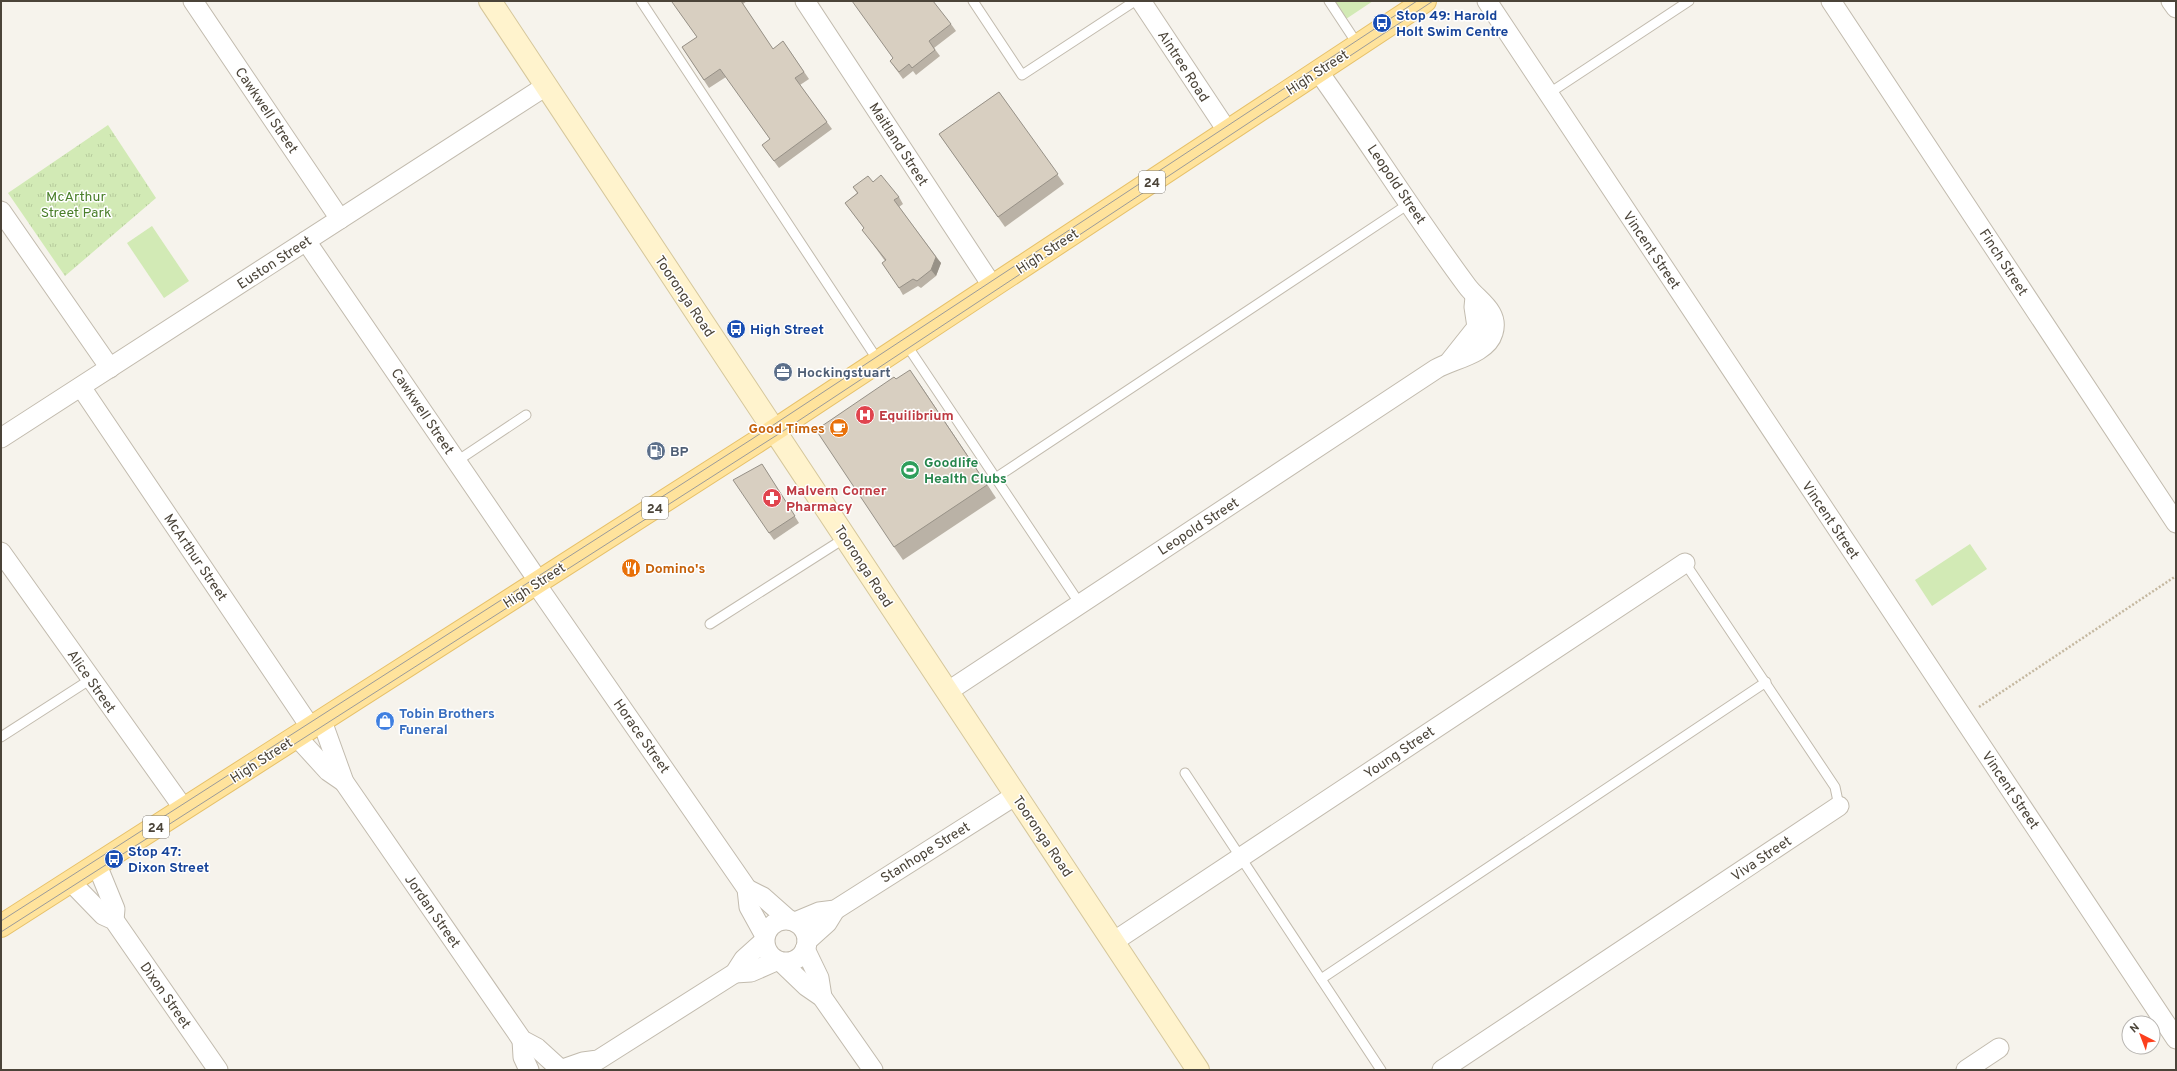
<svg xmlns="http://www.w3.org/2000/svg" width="2177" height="1071" font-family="Overpass,sans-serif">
	<defs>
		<pattern id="park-tufts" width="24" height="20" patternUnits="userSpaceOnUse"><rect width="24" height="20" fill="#d2eab5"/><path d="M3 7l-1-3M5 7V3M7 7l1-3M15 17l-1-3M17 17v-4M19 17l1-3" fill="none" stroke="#b6ca9c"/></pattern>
	</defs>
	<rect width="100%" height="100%" fill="#f6f3ec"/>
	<g fill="#d2eab5">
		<path d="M1334,1H1373L1346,19Z"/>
		<path d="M152,226L189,281L164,298L127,243Z"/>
		<path d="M1970,544L1987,569L1932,606L1915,580Z"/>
	</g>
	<path fill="url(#park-tufts)" d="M108,125L156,198L65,276L8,193Z"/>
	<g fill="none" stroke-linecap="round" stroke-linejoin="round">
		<g stroke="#c2bbae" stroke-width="11">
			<g id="lane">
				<path d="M641,1L879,362"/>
				<path d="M973,1L1022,75L1135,1"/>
				<path d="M1329,1L1358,45"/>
				<path d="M1548,94L1689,1"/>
				<path d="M906,344L1080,604"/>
				<path d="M457,461L526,415"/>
				<path d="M997,477L1410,203"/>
				<path d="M1685,563L1835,787L1839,806"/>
				<path d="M710,624L845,538"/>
				<path d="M1,737L91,679"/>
				<path d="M1185,773L1381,1070"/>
				<path d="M1321,979L1766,682"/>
			</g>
		</g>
		<g stroke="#c2bbae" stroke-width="21">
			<g id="street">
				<path d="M193,1L340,219"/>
				<path d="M805,1L993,287"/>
				<path d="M1141,1L1228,132"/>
				<path d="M1487,1L2176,1039"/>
				<path d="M1831,1L2176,523"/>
				<path d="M2171,1L2176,8"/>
				<path d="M1,211L110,368"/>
				<path d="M306,241L539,582"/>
				<path d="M1450,361L1477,327L1474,307L1475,297"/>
				<path d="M81,387L311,728"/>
				<path d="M1,438L546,86"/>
				<path d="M1,552L184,809"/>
				<path d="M536,584L743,883L747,889L749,907L765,936"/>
				<path d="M947,692L1436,369C1453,359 1487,354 1493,333C1500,311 1477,300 1467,286C1415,216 1369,142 1318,71"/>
				<path d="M322,721L344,782L522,1040L537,1048L559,1068"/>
				<path d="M297,737L328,771L344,782"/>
				<path d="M97,865L115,909L114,920"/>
				<path d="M71,882L103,915L114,920L218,1070"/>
				<path d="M747,889L763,897L789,920"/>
				<circle cx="786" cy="941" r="21"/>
				<path d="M795,922L819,912L835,910L1016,795"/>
				<path d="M807,941L827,923L835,910"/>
				<path d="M1113,942L1685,563"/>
				<path d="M805,949L819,978L822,997"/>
				<path d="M781,962L806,986L822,997L873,1070"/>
				<path d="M735,973L751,972L776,961"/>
				<path d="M522,1040L523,1057L529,1070"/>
				<path d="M563,1069L583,1062L598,1060L735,973L744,959L764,941"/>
				<path d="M1442,1070L1839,806"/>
				<path d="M1966,1070L1999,1048"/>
			</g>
		</g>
		<g stroke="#d6c79b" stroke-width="24">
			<path id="secondary" d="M490,1L1198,1070"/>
		</g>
		<g stroke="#e6c16a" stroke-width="24">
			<path id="primary" d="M1,926L755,443L1425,1"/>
		</g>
		<path stroke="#c4b79f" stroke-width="2.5" stroke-dasharray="2 2" stroke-linecap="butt" d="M1979,707L2176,576"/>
		<use href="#lane" stroke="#fff" stroke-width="9"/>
		<use href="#street" stroke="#fff" stroke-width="19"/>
		<use href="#secondary" stroke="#fff3cd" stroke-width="22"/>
		<use href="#primary" stroke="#ffe39c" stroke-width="22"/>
		<g stroke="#9a9a9a" stroke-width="1">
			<path d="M1,921L752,439L1417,1"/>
			<path d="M1,932L777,435L1433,1"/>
		</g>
	</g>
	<g fill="#bab2a6">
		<path d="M672,1H747L743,4L773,49L783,41L809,79L800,85L832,129L779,168L762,145L770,139L726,77L709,88L682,47L697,37Z"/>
		<path d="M951,24L956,31L934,48L940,56L916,75L913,71L903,79L890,61L893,58Z"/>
		<path d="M999,92L1064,184L1005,227L939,134Z"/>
		<path d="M873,182L899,197L903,204L899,207L941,263L936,276L921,288L918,286L903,295L899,288L885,261L867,236L862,230L864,228L845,203L857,193L853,187Z"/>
		<path d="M896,379L919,383L996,498L903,560L894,547Z"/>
		<path d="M762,464L799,523L774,540L769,533Z"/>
	</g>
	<g fill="#979187">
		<path d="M936,257L941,263L936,276L931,270Z"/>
		<path d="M910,370L919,383L996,498L987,485Z"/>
	</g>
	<g fill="#d8cfc1" stroke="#979187">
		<path d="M672,1H741L773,49L783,41L804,72L795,78L827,122L774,161L762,145L770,139L720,69L704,80L682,47L697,37L672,2Z"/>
		<path d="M852,1H933L951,24L929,41L935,50L912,68L909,64L899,72L890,61L893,58Z"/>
		<path d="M999,92L1058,174L998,217L939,134Z"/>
		<path d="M881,175L899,197L894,200L936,257L931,270L917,281L913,279L899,288L882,263L886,260L862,230L864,228L845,203L858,193L853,187L868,176L873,182Z"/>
		<path d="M910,370L987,485L894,547L816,430L894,377L896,379Z"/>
		<path d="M762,464L795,516L769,533L733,480Z"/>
	</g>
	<defs>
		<g id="bus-disc" transform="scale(1)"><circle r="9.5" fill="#1a4fb4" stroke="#fff"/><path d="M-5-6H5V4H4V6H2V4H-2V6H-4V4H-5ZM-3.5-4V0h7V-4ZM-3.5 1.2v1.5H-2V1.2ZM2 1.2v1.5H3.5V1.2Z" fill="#fff"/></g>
		<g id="office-disc" transform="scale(1)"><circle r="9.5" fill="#5c6f8a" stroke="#fff"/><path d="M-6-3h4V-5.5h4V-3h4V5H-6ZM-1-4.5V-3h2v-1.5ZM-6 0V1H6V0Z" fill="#fff"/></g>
		<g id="hospital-disc" transform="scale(1)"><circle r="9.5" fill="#e0444e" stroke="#fff"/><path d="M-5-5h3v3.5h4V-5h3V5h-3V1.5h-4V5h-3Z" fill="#fff"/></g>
		<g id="cafe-disc" transform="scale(1)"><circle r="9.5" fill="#e8710a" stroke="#fff"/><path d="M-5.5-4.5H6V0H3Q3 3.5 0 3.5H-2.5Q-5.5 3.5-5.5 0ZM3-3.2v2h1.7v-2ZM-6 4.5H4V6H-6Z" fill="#fff"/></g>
		<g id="fuel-disc" transform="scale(1)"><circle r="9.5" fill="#5c6f8a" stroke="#fff"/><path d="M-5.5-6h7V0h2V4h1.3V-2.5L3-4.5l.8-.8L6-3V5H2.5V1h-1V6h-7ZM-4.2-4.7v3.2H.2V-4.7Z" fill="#fff"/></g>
		<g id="stadium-disc" transform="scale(1)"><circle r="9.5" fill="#2e9e5b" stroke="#fff"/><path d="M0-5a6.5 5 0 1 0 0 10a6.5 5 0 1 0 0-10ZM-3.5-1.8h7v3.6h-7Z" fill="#fff"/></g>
		<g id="pharmacy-disc" transform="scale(1)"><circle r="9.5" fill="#e0444e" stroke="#fff"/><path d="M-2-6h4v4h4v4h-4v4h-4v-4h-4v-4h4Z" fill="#fff"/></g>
		<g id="restaurant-disc" transform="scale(1)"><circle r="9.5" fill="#e8710a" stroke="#fff"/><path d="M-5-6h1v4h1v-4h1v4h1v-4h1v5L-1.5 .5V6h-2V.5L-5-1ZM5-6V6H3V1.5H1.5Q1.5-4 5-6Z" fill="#fff"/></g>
		<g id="shop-disc" transform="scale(1)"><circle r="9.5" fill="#3f7fe0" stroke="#fff"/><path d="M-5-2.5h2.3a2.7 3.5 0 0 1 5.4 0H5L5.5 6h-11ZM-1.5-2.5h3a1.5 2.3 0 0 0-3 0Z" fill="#fff"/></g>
	</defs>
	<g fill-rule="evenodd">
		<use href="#bus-disc" x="1382" y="23"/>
		<use href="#bus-disc" x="736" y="329"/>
		<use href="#office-disc" x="783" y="372"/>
		<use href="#hospital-disc" x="865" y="415"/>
		<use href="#cafe-disc" x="839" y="428"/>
		<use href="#fuel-disc" x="656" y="451"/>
		<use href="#stadium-disc" x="910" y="470"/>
		<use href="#pharmacy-disc" x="772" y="498"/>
		<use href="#restaurant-disc" x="631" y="568"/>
		<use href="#shop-disc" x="385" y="721"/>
		<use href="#bus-disc" x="114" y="859"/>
	</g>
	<g text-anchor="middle" stroke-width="3" stroke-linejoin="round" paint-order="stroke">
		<g fill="#fff" stroke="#817c74" stroke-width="1">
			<rect x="1139" y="171" width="26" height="22" rx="3"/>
			<rect x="642" y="497" width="26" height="22" rx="3"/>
			<rect x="143" y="816" width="26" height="22" rx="3"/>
		</g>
		<g font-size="13" font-weight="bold" fill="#4b4439">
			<text x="1152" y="187">24</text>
			<text x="655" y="513">24</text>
			<text x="156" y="832">24</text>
		</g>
		<g font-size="14" font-weight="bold" fill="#164399" stroke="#fff" text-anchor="start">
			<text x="1396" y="20">Stop 49: Harold<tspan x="1396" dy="16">Holt Swim Centre</tspan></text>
			<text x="750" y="334">High Street</text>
			<text x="128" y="856">Stop 47:<tspan x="128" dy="16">Dixon Street</tspan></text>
		</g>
		<g font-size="14" fill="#4b4439" stroke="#fff">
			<text transform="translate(1184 66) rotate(57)" y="5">Aintree Road</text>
			<text transform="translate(1317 72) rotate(-33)" y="5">High Street</text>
			<text transform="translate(267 110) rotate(56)" y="5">Cawkwell Street</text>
			<text transform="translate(899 144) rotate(57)" y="5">Maitland Street</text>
			<text transform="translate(1397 184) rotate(56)" y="5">Leopold Street</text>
			<text transform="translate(1652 250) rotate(56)" y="5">Vincent Street</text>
			<text transform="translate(1047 251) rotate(-33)" y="5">High Street</text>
			<text transform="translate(274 262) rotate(-33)" y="5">Euston Street</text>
			<text transform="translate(2004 262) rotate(57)" y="5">Finch Street</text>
			<text transform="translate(685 296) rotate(56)" y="5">Tooronga Road</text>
			<text transform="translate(423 411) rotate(56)" y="5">Cawkwell Street</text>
			<text transform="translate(1831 520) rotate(56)" y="5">Vincent Street</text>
			<text transform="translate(1198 526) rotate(-33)" y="5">Leopold Street</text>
			<text transform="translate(196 557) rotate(56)" y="5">McArthur Street</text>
			<text transform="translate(864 566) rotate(57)" y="5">Tooronga Road</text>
			<text transform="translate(534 585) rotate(-33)" y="5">High Street</text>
			<text transform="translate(92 681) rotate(55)" y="5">Alice Street</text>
			<text transform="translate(642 736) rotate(55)" y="5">Horace Street</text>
			<text transform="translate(1399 752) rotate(-34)" y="5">Young Street</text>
			<text transform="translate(261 760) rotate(-33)" y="5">High Street</text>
			<text transform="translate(2011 790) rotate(56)" y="5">Vincent Street</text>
			<text transform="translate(1043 836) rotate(56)" y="5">Tooronga Road</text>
			<text transform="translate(925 852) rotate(-32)" y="5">Stanhope Street</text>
			<text transform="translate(1761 858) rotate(-34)" y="5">Viva Street</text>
			<text transform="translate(433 911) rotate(55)" y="5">Jordan Street</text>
			<text transform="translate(166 995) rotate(55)" y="5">Dixon Street</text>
		</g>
		<g font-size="14" fill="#4a7f2a" stroke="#fff">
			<text x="76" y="201">McArthur<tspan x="76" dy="16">Street Park</tspan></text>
		</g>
		<g font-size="14" font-weight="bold" fill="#4e5e75" stroke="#fff" text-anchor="start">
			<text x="797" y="377">Hockingstuart</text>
			<text x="670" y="456">BP</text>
		</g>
		<g font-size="14" font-weight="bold" fill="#be3a42" stroke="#fff" text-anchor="start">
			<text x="879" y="420">Equilibrium</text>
			<text x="786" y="495">Malvern Corner<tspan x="786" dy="16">Pharmacy</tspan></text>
		</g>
		<g font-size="14" font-weight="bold" fill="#c56008" stroke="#fff" text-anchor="end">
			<text x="825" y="433">Good Times</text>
			<text x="645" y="573" text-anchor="start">Domino's</text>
		</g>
		<g font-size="14" font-weight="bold" fill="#27864d" stroke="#fff" text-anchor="start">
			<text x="924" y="467">Goodlife<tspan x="924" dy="16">Health Clubs</tspan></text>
		</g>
		<g font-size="14" font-weight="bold" fill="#366cbe" stroke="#fff" text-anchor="start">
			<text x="399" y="718">Tobin Brothers<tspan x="399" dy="16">Funeral</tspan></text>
		</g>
	</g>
	<rect width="2177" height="1071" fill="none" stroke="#4b4439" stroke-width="4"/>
	<g transform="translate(2141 1035) rotate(318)"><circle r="19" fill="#ffffff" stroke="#b7b4b0"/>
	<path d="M0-3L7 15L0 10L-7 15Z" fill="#fc3f1d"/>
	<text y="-6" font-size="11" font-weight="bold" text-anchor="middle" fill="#4b4439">N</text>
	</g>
</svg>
